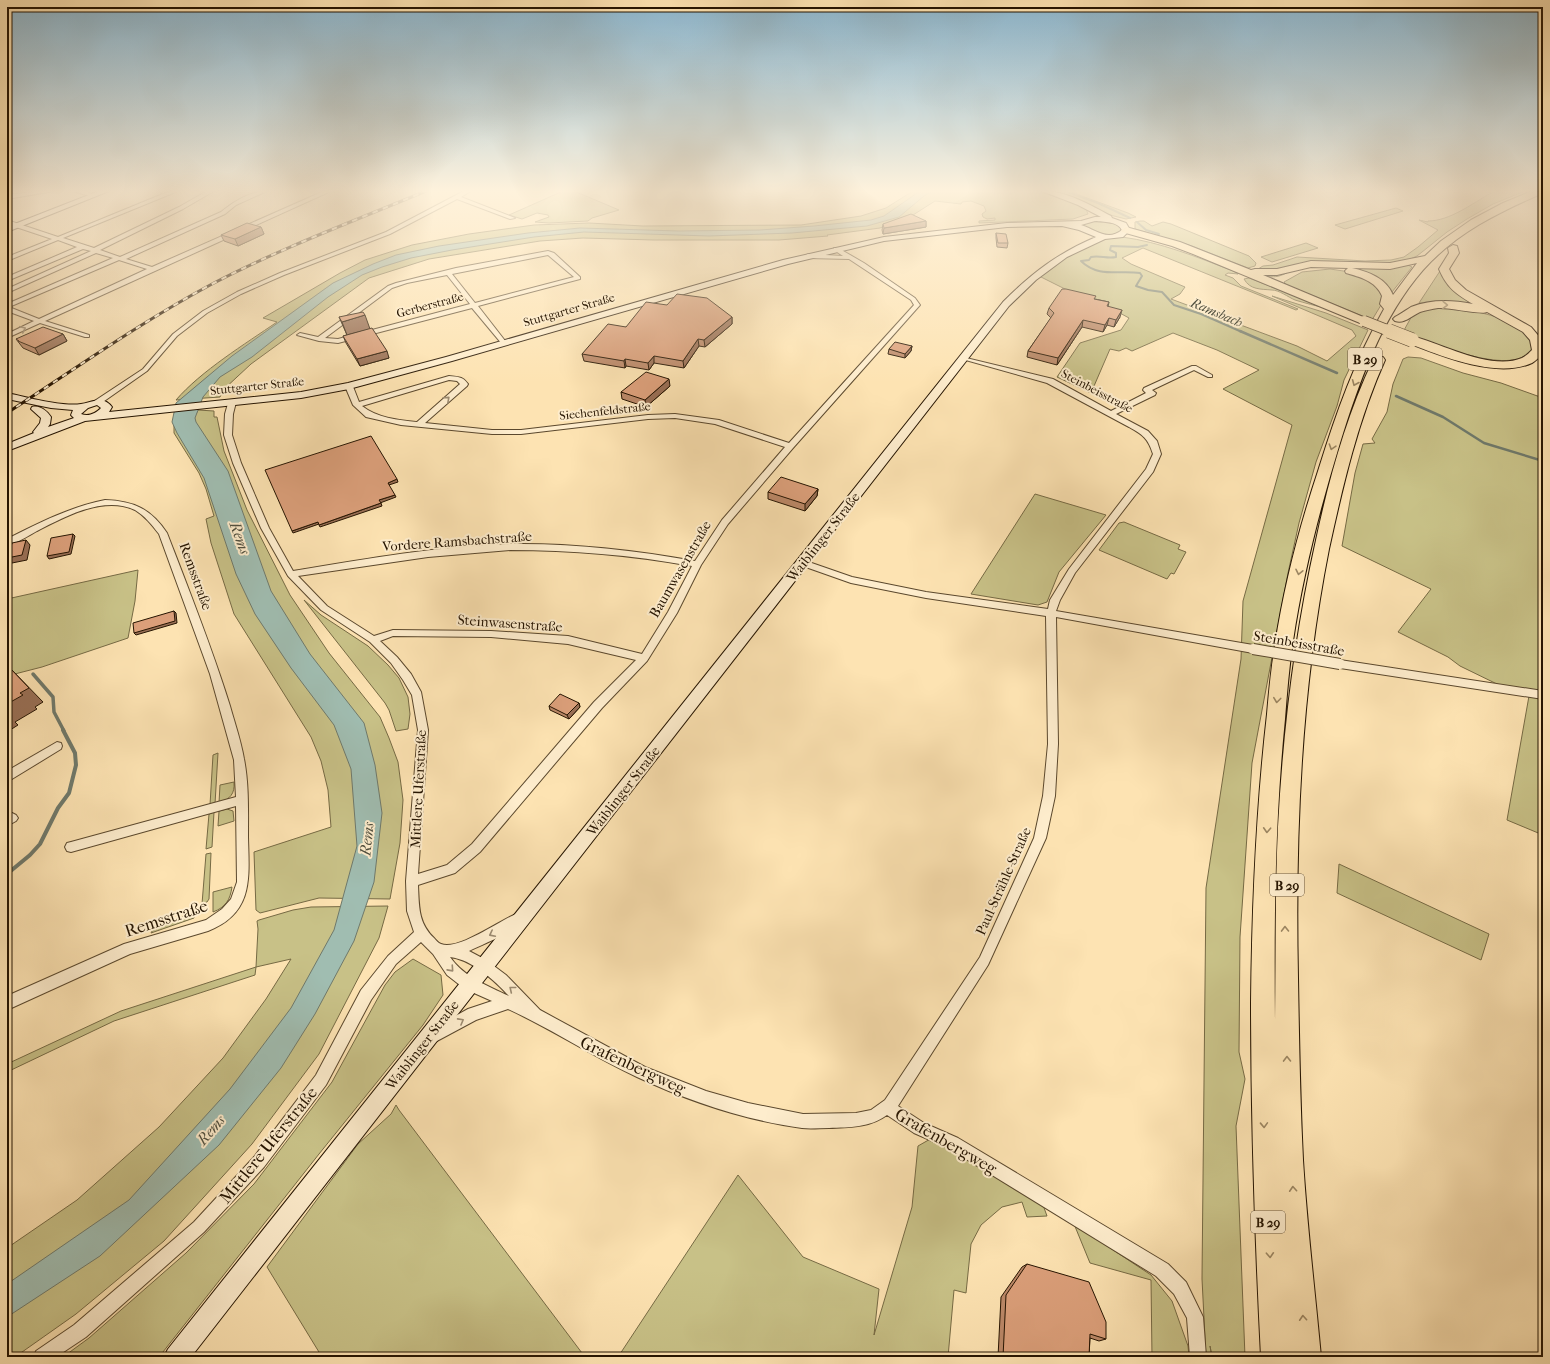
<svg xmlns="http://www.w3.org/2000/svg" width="1550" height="1364" font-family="'IM FELL French Canon',serif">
	<rect width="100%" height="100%" fill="#fde3b2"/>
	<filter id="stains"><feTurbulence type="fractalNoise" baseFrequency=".005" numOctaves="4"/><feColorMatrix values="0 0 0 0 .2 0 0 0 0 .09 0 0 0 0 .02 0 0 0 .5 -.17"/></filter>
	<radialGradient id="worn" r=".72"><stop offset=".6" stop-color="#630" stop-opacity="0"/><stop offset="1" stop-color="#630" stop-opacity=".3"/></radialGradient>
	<g fill="#c8c187" stroke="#766a44">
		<path d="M563,191H574L619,210L592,218L588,221L549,223L535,222L549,217L548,215L537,213L522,219L509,215Z"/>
		<path d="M913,191H1037L1078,204L1086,209L1088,214L1073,219L979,223V221L995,220V218L987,219L983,217L982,214L986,211L984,206L971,201L962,202L961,204L935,201L913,215L880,228L827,235L828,236L779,240H654L583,238L540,241L429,259L369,278L251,364L223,390L220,397L176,400C201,371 245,344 277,322L263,318L340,273L365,260L412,245L469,234L534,225L589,223L643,226L801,225L861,216L886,208Z"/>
		<path d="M1051,191H1068L1128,213L1136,217L1126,219L1102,213L1085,202Z"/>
		<path d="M1486,191H1525L1493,204L1467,219L1447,232L1417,256L1408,260L1385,264L1307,262L1274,271L1258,269L1263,266L1273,265L1297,257L1365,261L1391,260L1404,257L1418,247L1438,230L1419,220L1428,222V221C1450,221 1473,203 1491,193Z"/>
		<path d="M1396,208L1403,211L1345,229L1335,225Z"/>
		<path d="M1092,220H1104L1119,225L1122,230C1112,242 1095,232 1084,226L1085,224Z"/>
		<path d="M1140,221H1144L1152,226L1163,222L1171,224L1249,256L1256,263L1255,266L1248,268L1192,246L1135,229V222Z"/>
		<path d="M1122,237C1160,242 1197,257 1233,271L1238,274L1228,273L1225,275L1233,278L1241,286L1298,309L1296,310L1143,248L1122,258L1131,264L1185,287L1180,294L1171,299L1297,346L1327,361L1356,336L1352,330L1272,296L1326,313L1368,330L1344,380L1337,406L1316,462L1299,523L1288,573L1252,763L1240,937L1239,1052L1245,1079L1236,1126L1245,1357H1212L1210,1346L1212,1357H1206L1202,1279L1206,888L1241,659L1243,601L1292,425L1223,389L1259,370L1217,350L1173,333L1132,351L1126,348L1119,351L1110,349L1091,393L1057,377L1080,343L1121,330L1129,318L1096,300L1075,294L1039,276L1061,260L1102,239Z"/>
		<path d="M1306,243L1318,248L1272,262L1261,257Z"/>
		<path d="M1322,264L1370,268L1408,265L1412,267L1392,292C1377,269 1327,260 1301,267C1282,273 1279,282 1258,273C1281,276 1299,265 1322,264Z"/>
		<path d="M1330,269L1350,272L1378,285L1384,300L1372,320L1287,285L1284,282L1302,272Z"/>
		<path d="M1440,271C1448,291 1470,299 1487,309L1419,303Z"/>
		<path d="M1249,278L1326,308C1316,306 1305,303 1295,300C1288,297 1279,290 1272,290C1261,289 1250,290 1244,279Z"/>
		<path d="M1449,307C1477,312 1520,316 1533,346C1520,382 1426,341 1403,332L1413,314L1434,308Z"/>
		<path d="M1408,357L1421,358L1463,373L1501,383L1543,398V691L1499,685L1460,666L1448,657L1398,632L1431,589L1342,546L1355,473L1363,444L1375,443L1372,439L1387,412L1393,384L1403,359Z"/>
		<path d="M198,410L214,411V417H217L224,451L247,510L290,595L329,653L380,717L389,738L398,762L403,800L400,843L390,899L319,898L260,913L256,910L254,852L331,827L328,790L321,761L311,737L234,614L211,543L206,519L214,516L206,489L199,473L174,433V425L196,414Z"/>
		<path d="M1035,494L1106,515L1059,572L1047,602L1038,605L971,594Z"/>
		<path d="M1124,522L1180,545L1178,549L1186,552L1174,574L1171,573L1167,579L1099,550L1119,523Z"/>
		<path d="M138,570L135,601L128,638L42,667L7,676V599Z"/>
		<path d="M304,600L321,615L368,646L388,665L399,678L408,697L410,714L408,729L396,731L389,710L385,703Z"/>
		<path d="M1529,696L1543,698V835L1507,820Z"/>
		<path d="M218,753L215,804L210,805L213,755Z"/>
		<path d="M234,782C235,794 230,799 219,803L220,785Z"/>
		<path d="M227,809L233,811L234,821L218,826L219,811Z"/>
		<path d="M214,812L212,847L206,849L209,814Z"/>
		<path d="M211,853L209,899L207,902L202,904L206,854Z"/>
		<path d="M1339,864L1489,934L1481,960L1337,893Z"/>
		<path d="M232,887C230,900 226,907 213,912V892Z"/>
		<path d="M388,906L379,938L319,1054L252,1144L164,1241L76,1314L15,1357H7V1248L77,1200L159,1127L223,1058L266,999L291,959L256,967L255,975L114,1021L7,1072V1064L121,1011L256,967L258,929L257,921L259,920L293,910L311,907Z"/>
		<path d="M191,913L194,914V918L151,933L152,931Z"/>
		<path d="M413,959L441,975L443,995L423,1025L319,1154L159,1357H63L89,1338L186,1253L254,1184L332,1082L385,985L395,972Z"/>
		<path d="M396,1105L399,1110L585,1357H322L267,1267L358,1144L391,1114Z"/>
		<path d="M932,1138L1043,1205L1047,1216L1027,1217L1022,1202L1002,1207L981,1225L971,1244L966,1293L954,1290L948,1357H618L738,1175L803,1257L879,1289L874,1335L912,1207L918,1146Z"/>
		<path d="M1074,1224L1151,1275L1172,1301L1188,1346L1189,1357H1152L1151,1280L1090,1263Z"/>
	</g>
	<path fill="#a0bdb1" stroke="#6f796b" d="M920,191H933L924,196L899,217L867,226L792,233L709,236L584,232L534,237L452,250L411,258L382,267L362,275L328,297L252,357L220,377L203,397L195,418L196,422L228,471L271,591L310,654L364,723L375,765L382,813L374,882L354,941L315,1014L281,1068L219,1145L100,1256L7,1317V1284L129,1200L230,1089L291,1008L334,930L357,846L351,769L334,725L291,668L255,614L236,574L204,478L177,433L172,422L176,403L232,356L333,283L373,264L396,255L439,246L528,233L580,228L679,231L760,230L814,226L871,220L884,216Z"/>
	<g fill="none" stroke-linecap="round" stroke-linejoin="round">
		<g stroke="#6f796b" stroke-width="2">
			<path d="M1065,191L1098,203L1130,218"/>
			<path d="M1137,222L1146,230L1159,234L1157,236"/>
			<path d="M1147,245L1138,247L1111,246L1110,250L1116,253V257C1107,259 1100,255 1091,257L1089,260L1081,261C1098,278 1119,270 1140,273L1142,276L1136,286L1148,290L1162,292L1174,305L1201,314L1242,332"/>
		</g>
		<g stroke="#6f796b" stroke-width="2.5">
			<path d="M1240,331L1337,373"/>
			<path d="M1396,396L1443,417L1484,443L1543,461"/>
		</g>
		<path stroke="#6f796b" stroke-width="3.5" d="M33,674L53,697L54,712L64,731"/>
		<path stroke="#6f796b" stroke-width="4" d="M7,874L30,855L40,844L58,808L69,793L76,765L75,753L63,730"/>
		<g stroke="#5b482d" stroke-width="2">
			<g id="street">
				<path d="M40,191H54L7,199V195Z"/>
				<path d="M73,191H83L96,195L93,197Z"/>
				<path d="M170,191H178L63,238L94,248L179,207L207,191H214L183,209L100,250L120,257L221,212C233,202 251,191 267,191L236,205L225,214L126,259L152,267L324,191H331L45,321L89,335V337H85L40,323L7,338V334L34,321L7,311V304L113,258L96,253L7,293V289L91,251L83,249L7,281V277L77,247L58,240L7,261V257L52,239L7,224V220L58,237ZM119,260L147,269L39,319L9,307Z"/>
				<path d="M464,191H471L461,197L515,218L510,219L457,199L390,234L284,275L241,294L207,313L177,336L147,371L100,404H97L93,402L143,369L173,334L203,311L237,292L280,273L386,232Z"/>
				<path d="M834,248H838L864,263L915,298L920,305L793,448L728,524L701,565L677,613L647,661L602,708L480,852L455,873L418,885C419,906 418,923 434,938C436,940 438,943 441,944C458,951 499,921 516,914L520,916L522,920C517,931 481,945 469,951L486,960L506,975L540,1010L645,1067L706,1091L748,1103L803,1114L856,1113L871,1110L885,1100L980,957L1034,838L1043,796L1048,744L1046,616L926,598L851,583L800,565L799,563L803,560L852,577L926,592L1048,609L1050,600L1069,569L1146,469L1153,454C1148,438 1143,435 1129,427L1047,383L962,359V357L1053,379L1111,411L1146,393L1143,390L1144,388L1192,366H1196L1212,375V377H1208L1194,370L1152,390L1156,393L1155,395L1116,414L1148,431L1157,441L1161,454L1153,472L1075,573L1060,600L1056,611L1253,645L1258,649L1253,653L1056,617L1058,744L1055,796L1046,838L988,965L898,1106L924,1123L958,1138L1168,1264L1186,1282L1203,1317L1206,1357H1190L1187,1318L1174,1294L1156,1276L948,1148L914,1133L887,1115C869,1128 850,1127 829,1128C820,1128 810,1129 802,1128C745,1120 688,1101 637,1077C593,1057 552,1029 508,1009L476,1020L435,1042L430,1040L428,1035L430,1030L468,1009L492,1001L465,989L447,975L433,954L421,942L396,964L371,1000L326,1085L264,1167L204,1232L86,1337L56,1357H34L36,1351L74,1325L194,1222L254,1157L316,1075L361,990L388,956L414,932L407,911L406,881L418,730L412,695L403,680L391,663L370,642L321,610L288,576L261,528L233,463L224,435L225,414L229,400H232L236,402L233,414L232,435L241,463L269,528L293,571C365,559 438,546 510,544C572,543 634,550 695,561L722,520L785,447L715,424L675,418L648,419L521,434H492L401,425L366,417L353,405L345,386L346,384H352L359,402L449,376C457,377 463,376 468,384L467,386L425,423L492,430H521L648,415L675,414L719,420L789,443L914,305L911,300L849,259L808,258L805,256L808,254L843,256L834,250ZM449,380L457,381L460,384L417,422C398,420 377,418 362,406ZM510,550C571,550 631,555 692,566L668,612L642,654L568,636L491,631L393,630L374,636L327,606L298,576L428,557ZM393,636L491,637L568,644L636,660L594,702L472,844L447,865L418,874L428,730L421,692L411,674L397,657L380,641ZM450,957C473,960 494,980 509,996C488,986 464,977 450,957Z"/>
				<path d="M548,251L554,253L580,277V279L478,306L506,342V344H502L472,308L338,343L319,341L297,335L300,333L318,337L388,286L396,283L456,268ZM548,255L574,277L475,303L452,274ZM447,275L470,304L338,339L325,338L392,288L407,283Z"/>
				<path d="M105,500C134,501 151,509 167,533C189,590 212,648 230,706C235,724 241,741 244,759C249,784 248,812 248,837C249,878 254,913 208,931L130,954L7,1010V996L124,944L206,920L222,909L231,899L237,882L236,806L71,852L67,851L65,847L67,843L71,842L236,797L234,760L210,674L159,534C152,525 145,516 135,510C104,495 64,517 37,531C28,536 17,543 7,546V539C39,523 70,507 105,500Z"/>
				<path d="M1340,660L1543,691V699L1340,668L1337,667L1335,664L1337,661Z"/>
				<path d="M57,742L61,743L62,746L61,749L7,782V771Z"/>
				<path d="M12,813L16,815L18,818L16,821L7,826V815Z"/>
			</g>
		</g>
		<g stroke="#251401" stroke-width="2">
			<g id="secondary">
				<path d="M99,191H109L7,232V227Z"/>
				<path d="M1042,191C1067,191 1090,205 1111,216L1112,218L1126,223L1130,230L1123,237L1105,239L1067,257L1036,280L1009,306L191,1357H164L168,1349L1003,302C1032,273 1058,253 1096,237L1079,230L1062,226L1007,227L884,241L788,264L452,361L349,389L301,398L85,421L7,451V444L34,433L33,432L40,423L41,418L31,409L32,407C40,405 47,411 51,417L50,424L48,427L74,418L71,415L73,410L51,408L7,399V393C26,397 62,407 81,404C93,402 103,395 112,407L109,412L301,392L348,383L446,357L783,260L884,237L1007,223L1081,221L1095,217H1101L1078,205ZM1095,221C1104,222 1117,221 1122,230C1107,242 1095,229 1081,225ZM97,405L101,408C96,413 89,417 81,414L88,408Z"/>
			</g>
		</g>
		<g stroke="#251401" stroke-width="2">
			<g id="highway">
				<path d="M1532,191H1543V193C1499,212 1456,233 1423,270C1381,318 1359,383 1340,443C1320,508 1303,574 1293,641C1289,667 1287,693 1285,719C1275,819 1274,919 1275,1020C1276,956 1275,892 1278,827C1283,731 1295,634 1316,540C1329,479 1346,417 1373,360L1375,357H1383L1385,360C1358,420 1343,485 1329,549C1301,690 1295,834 1298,978C1299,1039 1300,1099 1303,1160C1307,1226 1315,1291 1321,1357H1291L1287,1309L1291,1357H1261C1255,1239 1251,1121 1251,1003C1252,906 1256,810 1267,714C1269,691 1271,668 1275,645C1284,585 1300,525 1319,468C1336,413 1355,360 1384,309L1380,304L1382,296C1376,281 1360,277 1346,273L1345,271L1348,268L1311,267L1277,275H1263L1368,319L1370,321L1368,323H1360L1193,254L1172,246L1122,232L1121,230L1126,227L1180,242L1251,270L1255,269H1277L1311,261L1390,263L1425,256L1441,241L1471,220L1503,203ZM1417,263L1393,295C1386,278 1369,272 1352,268L1390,269Z"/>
				<path d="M1453,245L1457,246L1459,253L1449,269L1455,280L1466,290L1531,327L1542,340L1543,353C1540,356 1536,361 1532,363C1497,379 1441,356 1408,343L1406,340L1408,337L1412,336C1443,344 1491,371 1522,358C1526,356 1529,353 1532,350L1530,340L1523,332L1487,312C1481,315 1449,307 1438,308C1432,309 1426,310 1420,312C1411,316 1405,324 1395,321L1393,319L1395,317C1401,314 1406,310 1411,307C1431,299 1452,300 1473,304C1456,294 1447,288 1439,269L1449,253L1448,248Z"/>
			</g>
		</g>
		<use href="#street" fill="#feedcd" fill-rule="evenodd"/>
		<use href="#secondary" fill="#feedcd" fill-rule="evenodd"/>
		<use href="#highway" fill="#fde3b2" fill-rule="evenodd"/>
		<g stroke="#251401" stroke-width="3">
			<path id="rail" d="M7,413C75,369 141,322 212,284C281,248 354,221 426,191"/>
		</g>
		<use href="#rail" stroke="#feedcd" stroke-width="2" stroke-dasharray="5.5" stroke-linecap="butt"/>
		<g stroke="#5b482d" stroke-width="12" stroke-linecap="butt">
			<path id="street-bridge" d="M1253,649L1340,664"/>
		</g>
		<g stroke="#251401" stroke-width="12" stroke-linecap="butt">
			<path id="highway-bridge-far1" d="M1364,321L1392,332"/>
		</g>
		<g stroke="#251401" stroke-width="15" stroke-linecap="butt">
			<path id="highway-bridge" d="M1389,331L1412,340"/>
		</g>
		<use href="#street-bridge" stroke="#feedcd" stroke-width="10"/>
		<use href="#highway-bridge-far1" stroke="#fde3b2" stroke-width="10"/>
		<use href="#highway-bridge" stroke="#fde3b2" stroke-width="14"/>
	</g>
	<g fill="#bc8969" stroke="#251401">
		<path d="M926,221V227L883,234L882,230L883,224Z"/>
		<path d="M261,227L264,234L238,246L224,241L221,235Z"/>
		<path d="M996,233L1008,243L1007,248L997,247L996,238Z"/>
		<path d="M1095,299L1109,302L1108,307L1120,317L1114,327L1107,325L1103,332L1082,327L1057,365L1027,357L1028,351L1051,318L1047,314L1049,308Z"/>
		<path d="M339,317L370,329L389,358L360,366L346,343L343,336L347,335Z"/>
		<path d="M732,317V324L705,347L699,346L684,368L654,363L649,370L626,366L625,368L584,361L582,354L626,327Z"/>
		<path d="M63,334L67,341L39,355L23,348L16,339Z"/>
		<path d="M912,346L911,351L905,358L888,354L889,349Z"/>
		<path d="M670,386L646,407L622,399L621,392Z"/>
		<path d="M818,489L817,496L805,511L768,499V492Z"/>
		<path d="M579,703L580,707L569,719L550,710L549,706Z"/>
		<path d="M1027,1264L1106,1339L1099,1341L1090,1338L1089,1357H998L1001,1297L1022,1267Z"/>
	</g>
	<g fill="#996f55" stroke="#251401">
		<path d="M926,221V227L883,234L884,228Z"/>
		<path d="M261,227L264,234L238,246L235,239Z"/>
		<path d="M1122,310L1120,317L1114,327L1116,320Z"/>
		<path d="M365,315L370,329L347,335L342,322Z"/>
		<path d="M732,317V324L705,347L704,340Z"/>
		<path d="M1109,318L1107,325L1103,332L1105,325Z"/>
		<path d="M1083,320L1082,327L1057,365L1058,358Z"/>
		<path d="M63,334L67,341L39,355L35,348Z"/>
		<path d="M698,339L699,346L684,368L683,361Z"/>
		<path d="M912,346L911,351L905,358V354Z"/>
		<path d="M387,351L389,358L360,366L357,359Z"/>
		<path d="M654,356V363L649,370L648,363Z"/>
		<path d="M625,359L626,366L625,368L624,361Z"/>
		<path d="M669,379L670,386L646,407L645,400Z"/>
		<path d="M397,479L398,482L389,485L388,483Z"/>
		<path d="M818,489L817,496L805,511V504Z"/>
		<path d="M395,495L396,497L380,503L379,500Z"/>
		<path d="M381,503L382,506L320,527L319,525Z"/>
		<path d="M318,522L319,524L293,533L292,531Z"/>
		<path d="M73,534L75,536L71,554L49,559L47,556Z"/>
		<path d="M26,540L30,545L27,560L7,564V558Z"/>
		<path d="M174,611L176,613L177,623L136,635L134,633Z"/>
		<path d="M9,667L43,702L35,707L37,709L15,722L18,725L7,732V704Z"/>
		<path d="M579,703L580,707L569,719L567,715Z"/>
	</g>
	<g fill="#db9f7a" stroke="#251401">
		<path d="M911,214L926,221L884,228L883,224Z"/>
		<path d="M247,223L261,227L235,239L221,235Z"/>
		<path d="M996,233L1006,234L1008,243H998Z"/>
		<path d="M1062,289H1066L1096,296L1094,299L1109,302L1107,306L1122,310L1116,320L1109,318L1105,325L1083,320L1058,358L1028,351L1054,313L1049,308Z"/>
		<path d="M677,294L707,298L732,317L704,340L698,339L683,361L654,356L648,363L625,359L624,361L582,354L608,324L626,327L646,302L667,305Z"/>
		<path d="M363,312L365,315L342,322L339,317Z"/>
		<path d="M43,327L63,334L35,348L18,341H19L16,339Z"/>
		<path d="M372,328L387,351L357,359L343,336Z"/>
		<path d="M895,342L912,346L905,354L889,349Z"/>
		<path d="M646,372L669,379L645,400L621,392Z"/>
		<path d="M371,436L397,479L388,483L395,495L379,500L381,503L319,525L318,522L292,531L265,470Z"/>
		<path d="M781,477L818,489L805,504L768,492Z"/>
		<path d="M73,534L69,552L47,556L51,538Z"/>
		<path d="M26,540L22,555L7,558V548L11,547L12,543Z"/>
		<path d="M174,611L175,621L134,633L133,623Z"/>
		<path d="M9,667L29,688L20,693L23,695L7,704V669Z"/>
		<path d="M560,694L579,703L567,715L549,706Z"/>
		<path d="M1027,1264L1089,1282L1106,1322V1339L1090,1334L1089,1357H1003L1006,1295Z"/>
	</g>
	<defs><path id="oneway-chevron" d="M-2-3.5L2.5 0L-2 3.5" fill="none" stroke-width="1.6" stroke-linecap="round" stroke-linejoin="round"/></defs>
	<g stroke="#9c8662">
		<use href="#oneway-chevron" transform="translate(1445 305) rotate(1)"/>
		<use href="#oneway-chevron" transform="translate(1355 383) rotate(113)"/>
		<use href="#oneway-chevron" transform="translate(1332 447) rotate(108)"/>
		<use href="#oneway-chevron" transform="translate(1299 572) rotate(102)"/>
		<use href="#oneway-chevron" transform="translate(1277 700) rotate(97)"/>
		<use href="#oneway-chevron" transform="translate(1267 830) rotate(93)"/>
		<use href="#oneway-chevron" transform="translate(1285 929) rotate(-91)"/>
		<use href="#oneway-chevron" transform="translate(1287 1059) rotate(-91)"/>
		<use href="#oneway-chevron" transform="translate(1264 1125) rotate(88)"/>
		<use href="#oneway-chevron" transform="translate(1293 1189) rotate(-94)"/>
		<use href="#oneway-chevron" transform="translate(1270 1255) rotate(87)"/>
		<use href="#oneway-chevron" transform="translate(1303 1318) rotate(-94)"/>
	</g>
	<g stroke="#9c8b71">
		<use href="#oneway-chevron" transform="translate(23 329) rotate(-25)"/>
		<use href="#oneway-chevron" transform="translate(447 399) rotate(-42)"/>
		<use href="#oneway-chevron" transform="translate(492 934) rotate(153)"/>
		<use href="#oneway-chevron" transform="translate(451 969) rotate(48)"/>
		<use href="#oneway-chevron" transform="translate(512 989) rotate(-141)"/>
		<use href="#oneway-chevron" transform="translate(461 1021) rotate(-29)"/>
	</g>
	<linearGradient id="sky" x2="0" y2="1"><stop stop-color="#8bb8d2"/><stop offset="0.5" stop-color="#fef2dc"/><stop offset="1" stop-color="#fef2dc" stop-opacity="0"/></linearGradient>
	<rect width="1550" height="382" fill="url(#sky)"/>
	<g text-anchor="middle" stroke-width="4" stroke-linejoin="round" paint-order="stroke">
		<g font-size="12" fill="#251401" stroke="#feedcd">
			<text transform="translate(430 305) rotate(-15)" y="4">Gerberstraße</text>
			<text transform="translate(569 310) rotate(-16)" y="4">Stuttgarter Straße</text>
			<text transform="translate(257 386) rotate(-6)" y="4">Stuttgarter Straße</text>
			<text transform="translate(1097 391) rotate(28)" y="4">Steinbeisstraße</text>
			<text transform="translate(605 411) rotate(-6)" y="4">Siechenfeldstraße</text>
		</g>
		<g font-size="13" font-style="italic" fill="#504f3f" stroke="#feedcd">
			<text transform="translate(1217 312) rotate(23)" y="5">Ramsbach</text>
		</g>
		<g fill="#feedcd" stroke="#66553e" stroke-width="1">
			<rect x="1348" y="348" width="34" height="22" rx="3"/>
			<rect x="1270" y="874" width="34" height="22" rx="3"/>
			<rect x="1251" y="1211" width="34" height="22" rx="3"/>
		</g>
		<g font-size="13" font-weight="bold" fill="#251401">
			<text x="1365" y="364">B 29</text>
			<text x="1287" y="890">B 29</text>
			<text x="1268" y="1227">B 29</text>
		</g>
		<g font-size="14" fill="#251401" stroke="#feedcd">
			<text transform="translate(823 537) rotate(-52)" y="5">Waiblinger Straße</text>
			<text transform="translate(457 541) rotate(-4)" y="5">Vordere Ramsbachstraße</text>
			<text transform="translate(680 569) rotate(-60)" y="5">Baumwasenstraße</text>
			<text transform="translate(196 576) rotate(70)" y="5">Remsstraße</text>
			<text transform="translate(510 623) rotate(4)" y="5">Steinwasenstraße</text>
			<text transform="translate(1299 643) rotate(10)" y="5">Steinbeisstraße</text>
			<text transform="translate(418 789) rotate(-87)" y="5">Mittlere Uferstraße</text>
			<text transform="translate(623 791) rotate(-52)" y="5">Waiblinger Straße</text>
			<text transform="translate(1003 881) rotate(-66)" y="5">Paul-Strähle-Straße</text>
			<text transform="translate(422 1045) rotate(-52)" y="5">Waiblinger Straße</text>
		</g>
		<g font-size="15" font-style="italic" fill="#504f3f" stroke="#feedcd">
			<text transform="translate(240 538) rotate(70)" y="5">Rems</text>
			<text transform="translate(367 839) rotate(-84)" y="5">Rems</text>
			<text transform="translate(211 1130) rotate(-49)" y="5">Rems</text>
		</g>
		<g font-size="17" fill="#251401" stroke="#feedcd">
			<text transform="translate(166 918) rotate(-18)" y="6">Remsstraße</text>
			<text transform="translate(633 1065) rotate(25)" y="6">Grafenbergweg</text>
			<text transform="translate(946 1141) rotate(30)" y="6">Grafenbergweg</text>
			<text transform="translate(268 1145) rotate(-51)" y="6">Mittlere Uferstraße</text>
		</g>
	</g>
	<rect width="1550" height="1364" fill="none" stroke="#fde3b2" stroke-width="24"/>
	<rect x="8" y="8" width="1534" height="1348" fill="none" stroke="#251401" stroke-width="2"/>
	<rect x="12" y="12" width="1526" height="1340" fill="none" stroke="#251401"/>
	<rect width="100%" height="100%" filter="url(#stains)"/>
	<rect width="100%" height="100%" fill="url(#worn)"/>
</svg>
